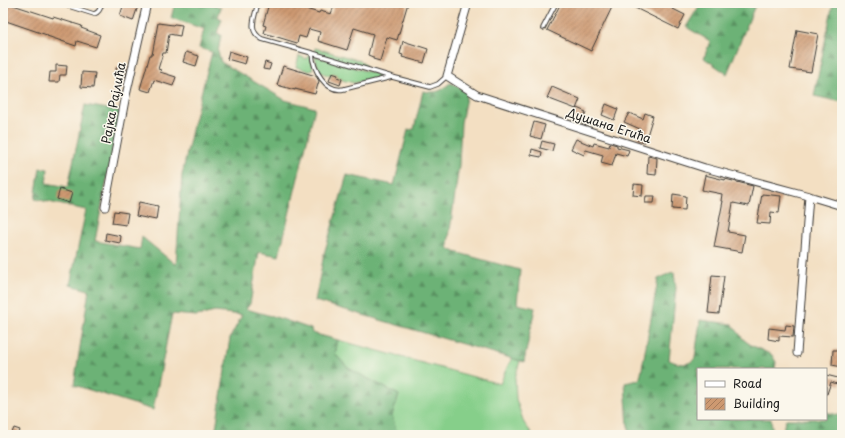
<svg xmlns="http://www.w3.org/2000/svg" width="845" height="438" font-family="'Playpen Sans',sans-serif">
	<defs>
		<pattern id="forest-firs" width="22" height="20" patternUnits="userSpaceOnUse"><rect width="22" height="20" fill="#6cb276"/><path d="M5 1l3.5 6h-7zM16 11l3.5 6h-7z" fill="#589060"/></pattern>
		<pattern id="building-hatch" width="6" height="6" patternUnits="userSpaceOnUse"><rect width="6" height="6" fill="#cd9971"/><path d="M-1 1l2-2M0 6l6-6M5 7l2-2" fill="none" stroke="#a67c5c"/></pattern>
	</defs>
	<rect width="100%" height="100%" fill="#fbf7ec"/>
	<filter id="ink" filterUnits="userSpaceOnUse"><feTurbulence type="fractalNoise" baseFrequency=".025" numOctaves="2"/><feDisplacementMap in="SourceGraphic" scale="8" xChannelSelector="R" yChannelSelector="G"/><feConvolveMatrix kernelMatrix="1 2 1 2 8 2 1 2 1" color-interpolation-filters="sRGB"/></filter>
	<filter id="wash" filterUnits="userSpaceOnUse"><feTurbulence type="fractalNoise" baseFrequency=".012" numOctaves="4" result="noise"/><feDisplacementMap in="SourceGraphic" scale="16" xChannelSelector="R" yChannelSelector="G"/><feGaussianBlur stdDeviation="0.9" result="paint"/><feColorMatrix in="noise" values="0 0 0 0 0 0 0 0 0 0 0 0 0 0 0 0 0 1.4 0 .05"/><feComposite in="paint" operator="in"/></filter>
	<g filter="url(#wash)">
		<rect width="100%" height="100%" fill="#f3dfc2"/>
		<g fill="#86cf8a" stroke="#517653">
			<path d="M315,48L361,61L366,66L365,67L314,53Z"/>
			<path d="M309,55H310L313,68L311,71H309L296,67L299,56L307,59Z"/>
			<path d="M315,56L376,74L379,75V76L377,78L354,83L342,80V79L337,77L338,75L333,73L331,76C317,72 320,71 315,58Z"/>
			<path d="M338,340L500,384L505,372L512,358L520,361L515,378L516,399L524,423L533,435H397L392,415L399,395L348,368L335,354Z"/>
		</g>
		<g fill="url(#forest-firs)" stroke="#446749">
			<path d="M175,3H205L221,7L218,17L222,19L217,33L221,35L218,52L221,62L285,100L315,108L279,256L259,252L250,304L246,309L282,319L311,329L312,333L338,340L335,354L348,368L399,395L392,415L397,435H301L295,433V435H215L230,338L242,315L215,312L197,316L172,314L153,410L74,385L89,290L70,285L86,210L35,199L40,168L48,169L46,183L68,187L85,105L120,111L95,241L140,249L142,237L176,265L182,175L194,121L212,52L199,48L204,29L171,18Z"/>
			<path d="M701,3H756L727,74L704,58L710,41L686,27Z"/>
			<path d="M833,3L842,4V102L814,96Z"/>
			<path d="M450,83L455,85L467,92L461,123L459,165L448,245L449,249L455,252L520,270L517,304L535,308L524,362L315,301L324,254L347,175L394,185L408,130L414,129L423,91C429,92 435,93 441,90C445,88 447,85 450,83Z"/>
			<path d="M674,272L676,288L669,360C678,364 688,367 695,358L700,320L732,324L744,340L751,345L772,355L776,362L775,369H698V419H771L773,435H631L628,426L625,383L639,380L641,374L658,279L670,273Z"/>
			<path d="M826,412L842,416V435H784V425L786,419H826Z"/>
		</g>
		<g id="blocks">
			<g fill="url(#building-hatch)">
				<path d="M3,3H7L53,18V17L82,26L81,28L100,35L96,47L77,41L76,46L47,36V35L3,20Z"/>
				<path d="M124,3H139L133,21L120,16Z"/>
				<path d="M269,3H286L319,13L320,11L331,14L335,3H408L397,40L387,37L380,61L373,59V57L368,55L373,34L354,28L347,50L318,41L320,32L309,29L306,38L299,36L297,43L264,33L266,26L263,25Z"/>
				<path d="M561,3H614L591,51L547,30Z"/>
				<path d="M625,3H661L685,15L678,29Z"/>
				<path d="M158,23L173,25L174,24L182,25L180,36L169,34L166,53H163L158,69L161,70L160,72L176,77L173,86L154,80L150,92L140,89L150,55H152Z"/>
				<path d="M797,30L818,34L811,72L790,69Z"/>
				<path d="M403,41L428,49L424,63L402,57L403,55L400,54Z"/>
				<path d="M229,51L247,57L245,64L227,59Z"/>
				<path d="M186,52L199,56L196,66L183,62Z"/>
				<path d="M265,62L271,64L269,70L263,69Z"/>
				<path d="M56,65L67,66L66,75H60L59,82H49L50,72H56Z"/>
				<path d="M283,66L316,76L319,81L315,94L295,89V90L277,85Z"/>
				<path d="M116,68H127L125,77H117Z"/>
				<path d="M82,72L95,73L93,88L81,87Z"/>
				<path d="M332,73L338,75L337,77L342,79L340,85L329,81Z"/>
				<path d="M552,87L580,99L576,109L547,98Z"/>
				<path d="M606,104L618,109L614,120L602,115Z"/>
				<path d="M577,108L586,112L581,123L572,119Z"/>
				<path d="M629,113L643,119L645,113L653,116L645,142L637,140L640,129L624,122Z"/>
				<path d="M534,122L545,125L541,139L530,136Z"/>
				<path d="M576,139L593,146L594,143L609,147L610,143L617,145V147L629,150L627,156L616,153L612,166L601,163L603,155L586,150L584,155L571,149Z"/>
				<path d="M542,141L554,144L552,151L540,148Z"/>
				<path d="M532,149L542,152L541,157L531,155Z"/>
				<path d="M648,156L657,158L656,175L647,174Z"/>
				<path d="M705,175L725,180V179L753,186L749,206L733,203L728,232L745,235L742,252L714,247L723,201H721L722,194L702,190Z"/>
				<path d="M634,184L643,185L642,196L633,195Z"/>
				<path d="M60,189L72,193L69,203L57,199Z"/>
				<path d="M673,194L686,196L685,210L672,209Z"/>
				<path d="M762,194L781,196L779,213L771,212L770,224L757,223Z"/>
				<path d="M646,196H655L654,203H645Z"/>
				<path d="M139,202L158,206L156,220L136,216Z"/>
				<path d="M114,211L128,213L126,225L112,223Z"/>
				<path d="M106,233L121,236L120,243L105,240Z"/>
				<path d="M712,275L724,276L719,314L708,313Z"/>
				<path d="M786,325L794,326L793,337L779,336V341L768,339L769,328L785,330Z"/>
				<path d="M833,350H842V367L832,365Z"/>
				<path d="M826,375L842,379L840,385L831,382L827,394H826Z"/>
				<path d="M14,428L20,430L18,435H11Z"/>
			</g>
		</g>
	</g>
	<g filter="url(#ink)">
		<use href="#blocks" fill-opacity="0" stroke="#3c3935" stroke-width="1"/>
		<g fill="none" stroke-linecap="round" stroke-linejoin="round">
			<g stroke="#3c3935" stroke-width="5.5">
				<g id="service">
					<path d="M59,3L94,14C100,12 100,8 102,3"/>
					<path d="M258,3C255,16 247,31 262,39L312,53"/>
					<path d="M543,28L556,3"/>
					<path d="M392,77L312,53C313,69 325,93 344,89L392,77L430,87L438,84L447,76"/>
				</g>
			</g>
			<g stroke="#3c3935" stroke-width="9">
				<g id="minor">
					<path d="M468,3L447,76L477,95L705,168L809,196L842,206"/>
					<path d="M105,207L125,100L147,3"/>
					<path d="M797,353L809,196"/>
				</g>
			</g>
			<use href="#service" stroke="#fff" stroke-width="3.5"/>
			<use href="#minor" stroke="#fff" stroke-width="7"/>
		</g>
	</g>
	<g text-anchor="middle" stroke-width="3" stroke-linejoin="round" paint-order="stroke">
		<g font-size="12" fill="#1c1c1c" stroke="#fbf7ec">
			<text transform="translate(114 103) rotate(-79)" y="4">Рајка Рајлића</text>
			<text transform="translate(609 126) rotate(18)" y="4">Душана Егића</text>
		</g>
	</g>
	<rect width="845" height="438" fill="none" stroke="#fbf7ec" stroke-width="16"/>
	<rect x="697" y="368" width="130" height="52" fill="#fbf7ec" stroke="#a29f99"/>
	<rect x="705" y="381" width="20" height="6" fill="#ffffff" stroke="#a29f99"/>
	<text x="733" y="388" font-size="12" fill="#1c1c1c">Road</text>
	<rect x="705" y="398" width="20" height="12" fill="url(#building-hatch)" stroke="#a29f99"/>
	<text x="733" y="408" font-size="12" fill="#1c1c1c">Building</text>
</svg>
